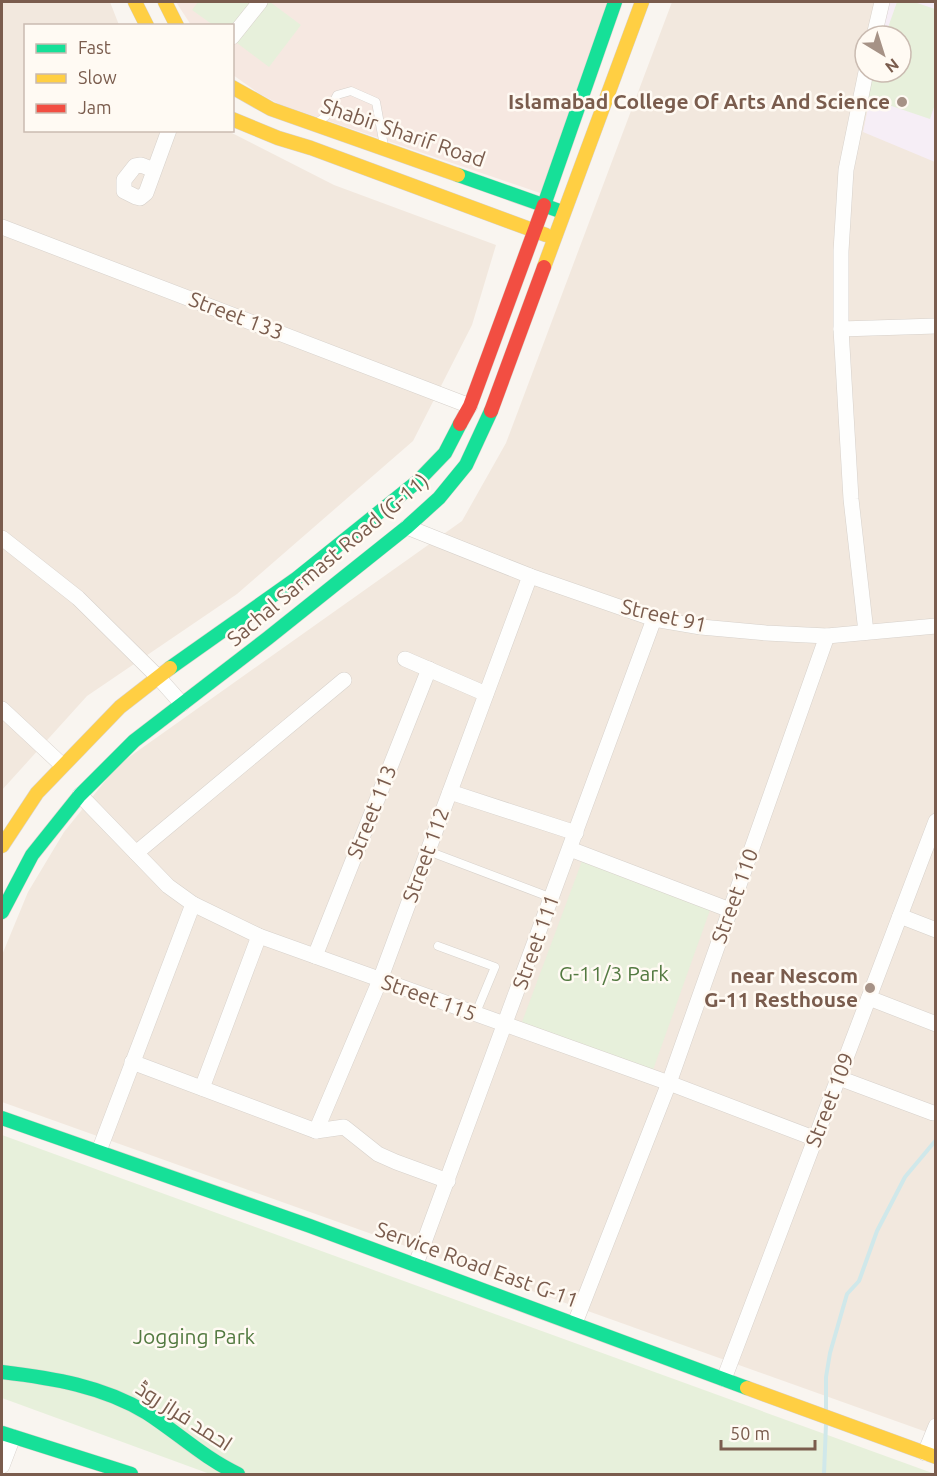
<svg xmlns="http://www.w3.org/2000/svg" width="937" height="1476" font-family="Ubuntu,Cairo,sans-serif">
	<rect width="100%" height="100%" fill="#f9f5f0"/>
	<g fill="#f2e8de" fill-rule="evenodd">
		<path d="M2,2H110L119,25L26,26V130L228,131L334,185L496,245L472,325L413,441L237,594L87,696L2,790Z"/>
		<path d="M672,2H935V1435L2,1102V955L28,892L64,832L118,765L462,521L506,443ZM865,36H901V72H865Z"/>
	</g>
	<path fill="#f6e8e1" d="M176,2H609L543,194L279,104L260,94L233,75L232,26L191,25Z"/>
	<path fill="#f6eef6" d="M888,2H935V162L863,132L875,72H901V36H882Z"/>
	<g fill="#e7f0db">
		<path d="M198,2H270L301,25L269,67L233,40L232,26L213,25L192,10Z"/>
		<path d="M897,2H914L935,9L936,101L930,119L865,97L873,72H901V36H885Z"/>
		<path d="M582,861L710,910L653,1070L522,1022Z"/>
		<path d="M2,1135L935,1474H210L2,1398Z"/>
	</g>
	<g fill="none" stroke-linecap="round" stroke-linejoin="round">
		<g stroke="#d0e8ea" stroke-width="4">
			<path d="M826,1411V1377L830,1353L847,1294L859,1281L877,1231L905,1177L936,1140"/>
			<path d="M824,1474L826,1424"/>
		</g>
		<g stroke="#d7d1cb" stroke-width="9">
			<g id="lane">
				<path d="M318,122L326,116L337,95L351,91L376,102L384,146"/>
				<path d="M428,851L552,898"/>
				<path d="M438,946L495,967L475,1015"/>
			</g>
		</g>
		<g stroke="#d7d1cb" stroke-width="16">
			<g id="street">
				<path d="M874,36L882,2"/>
				<path d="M232,37L260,2"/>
				<path d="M154,170L141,165L135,166L124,180V191L136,197L140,198L146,193L169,130"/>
				<path d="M2,227L470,406"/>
				<path d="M841,329L936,326"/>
				<path d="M407,527L530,576L654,619L701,627L766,633L827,636L936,626"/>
				<path d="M2,538L78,598L158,677L182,704"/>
				<path d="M866,632L851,499L841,329V251L846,170L866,72"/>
				<path d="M405,659L486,694"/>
				<path d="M2,709L62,765"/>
				<path d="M450,792L576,833"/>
				<path d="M80,795L168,886L193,904L259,936L669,1083L816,1139"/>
				<path d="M570,849L730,910"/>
				<path d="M136,853L344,680"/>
				<path d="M900,916L936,930"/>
				<path d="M315,956L429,669"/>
				<path d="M869,998L936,1024"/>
				<path d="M132,1062L316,1131L344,1127L378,1154L396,1162L448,1181"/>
				<path d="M839,1078L933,1113"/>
				<path d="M202,1088L259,936"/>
				<path d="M316,1131L380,980L530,576"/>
				<path d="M99,1151L193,904"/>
				<path d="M416,1264L654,619"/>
				<path d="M575,1323L669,1083L827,636"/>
				<path d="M724,1379L936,821"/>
				<path d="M925,1453L936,1426"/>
				<path d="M2,1466L13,1437"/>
			</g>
		</g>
		<g stroke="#d9d2cb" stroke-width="15">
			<g id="fast">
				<path d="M458,175L557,210"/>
				<path d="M544,205L615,2"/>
				<path d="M170,668L296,579L418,481L445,453L460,424"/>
				<path d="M2,912L32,855L80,795L134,741L268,638L407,527L439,498L466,465L491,411"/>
				<path d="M2,1118L310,1226L747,1388"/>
				<path d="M2,1372C52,1378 103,1386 147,1413C178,1433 204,1458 238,1474"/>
				<path d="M2,1433L131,1474"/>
			</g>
		</g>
		<g stroke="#d9d2cb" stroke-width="15">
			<g id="slow">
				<path d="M135,2L147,26"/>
				<path d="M165,2L177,26"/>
				<path d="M232,87L271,109L458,175"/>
				<path d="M232,119L278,138L311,148L546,235"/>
				<path d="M544,267L642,2"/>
				<path d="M2,846L37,793L120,707L170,668"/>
				<path d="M747,1388L936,1457"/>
			</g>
		</g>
		<g stroke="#d9d2cb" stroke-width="15">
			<g id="jam">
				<path d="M491,411L544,267"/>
				<path d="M460,424L470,406L544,205"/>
			</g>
		</g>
		<use href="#lane" stroke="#fefefd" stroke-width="8"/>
		<use href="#street" stroke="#fefefd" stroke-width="15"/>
		<use href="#fast" stroke="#16e098" stroke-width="14"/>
		<use href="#slow" stroke="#ffcf43" stroke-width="14"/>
		<use href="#jam" stroke="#f24e42" stroke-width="14"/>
	</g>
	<g fill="#a69286" stroke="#fffaf3" stroke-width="2">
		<circle cx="902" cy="102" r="6"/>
		<circle cx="870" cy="988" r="6"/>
	</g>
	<g text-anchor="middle" stroke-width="5" stroke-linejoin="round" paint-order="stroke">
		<g font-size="21" font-weight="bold" fill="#7a5c4d" stroke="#fffaf3" text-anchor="end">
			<text x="890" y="109">Islamabad College Of Arts And Science</text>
			<text x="858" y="983">near Nescom<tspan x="858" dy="24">G-11 Resthouse</tspan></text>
		</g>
		<g font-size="21" fill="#7a5c4d" stroke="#fffaf3">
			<text transform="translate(403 133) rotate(19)" y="7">Shabir Sharif Road</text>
			<text transform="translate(236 316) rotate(21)" y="7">Street 133</text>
			<text transform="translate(328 560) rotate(-40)" y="7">Sachal Sarmast Road (G-11)</text>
			<text transform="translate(664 616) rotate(13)" y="7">Street 91</text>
			<text transform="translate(372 812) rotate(-68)" y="7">Street 113</text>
			<text transform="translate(426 855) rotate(-70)" y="7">Street 112</text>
			<text transform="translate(735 896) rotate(-70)" y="7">Street 110</text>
			<text transform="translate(536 942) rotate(-70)" y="7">Street 111</text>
			<text transform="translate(429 998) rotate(20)" y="7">Street 115</text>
			<text transform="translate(830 1100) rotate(-69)" y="7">Street 109</text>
			<text transform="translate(477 1265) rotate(20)" y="7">Service Road East G-11</text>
			<text transform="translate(184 1416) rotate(33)" y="7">احمد فراز روڈ</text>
		</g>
		<g font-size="21" fill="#537a41" stroke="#fffaf3">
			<text x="614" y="981">G-11/3 Park</text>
			<text x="194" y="1344">Jogging Park</text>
		</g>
	</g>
	<rect width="937" height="1476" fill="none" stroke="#7a5c4d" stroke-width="6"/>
	<rect x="24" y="24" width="210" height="108" fill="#fffaf3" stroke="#cabbb1" stroke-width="1.5"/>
	<rect x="36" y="44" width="30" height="9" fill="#16e098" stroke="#cabbb1" stroke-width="1.5"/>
	<text x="78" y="54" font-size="18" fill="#7a5c4d">Fast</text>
	<rect x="36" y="74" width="30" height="9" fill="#ffcf43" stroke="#cabbb1" stroke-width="1.5"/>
	<text x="78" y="84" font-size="18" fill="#7a5c4d">Slow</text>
	<rect x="36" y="104" width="30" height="9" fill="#f24e42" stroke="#cabbb1" stroke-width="1.5"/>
	<text x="78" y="114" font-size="18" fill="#7a5c4d">Jam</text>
	<g transform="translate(883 54) rotate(142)"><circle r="28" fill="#fffaf3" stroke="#cabbb1" stroke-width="1.5"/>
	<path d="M0-4.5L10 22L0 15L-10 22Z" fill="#a69286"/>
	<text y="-9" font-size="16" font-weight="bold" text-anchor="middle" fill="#7a5c4d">N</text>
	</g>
	<path d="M721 1440v9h94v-9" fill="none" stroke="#7a5c4d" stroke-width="3"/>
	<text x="730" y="1440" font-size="18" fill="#7a5c4d" stroke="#fffaf3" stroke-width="4.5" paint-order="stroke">50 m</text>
</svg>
